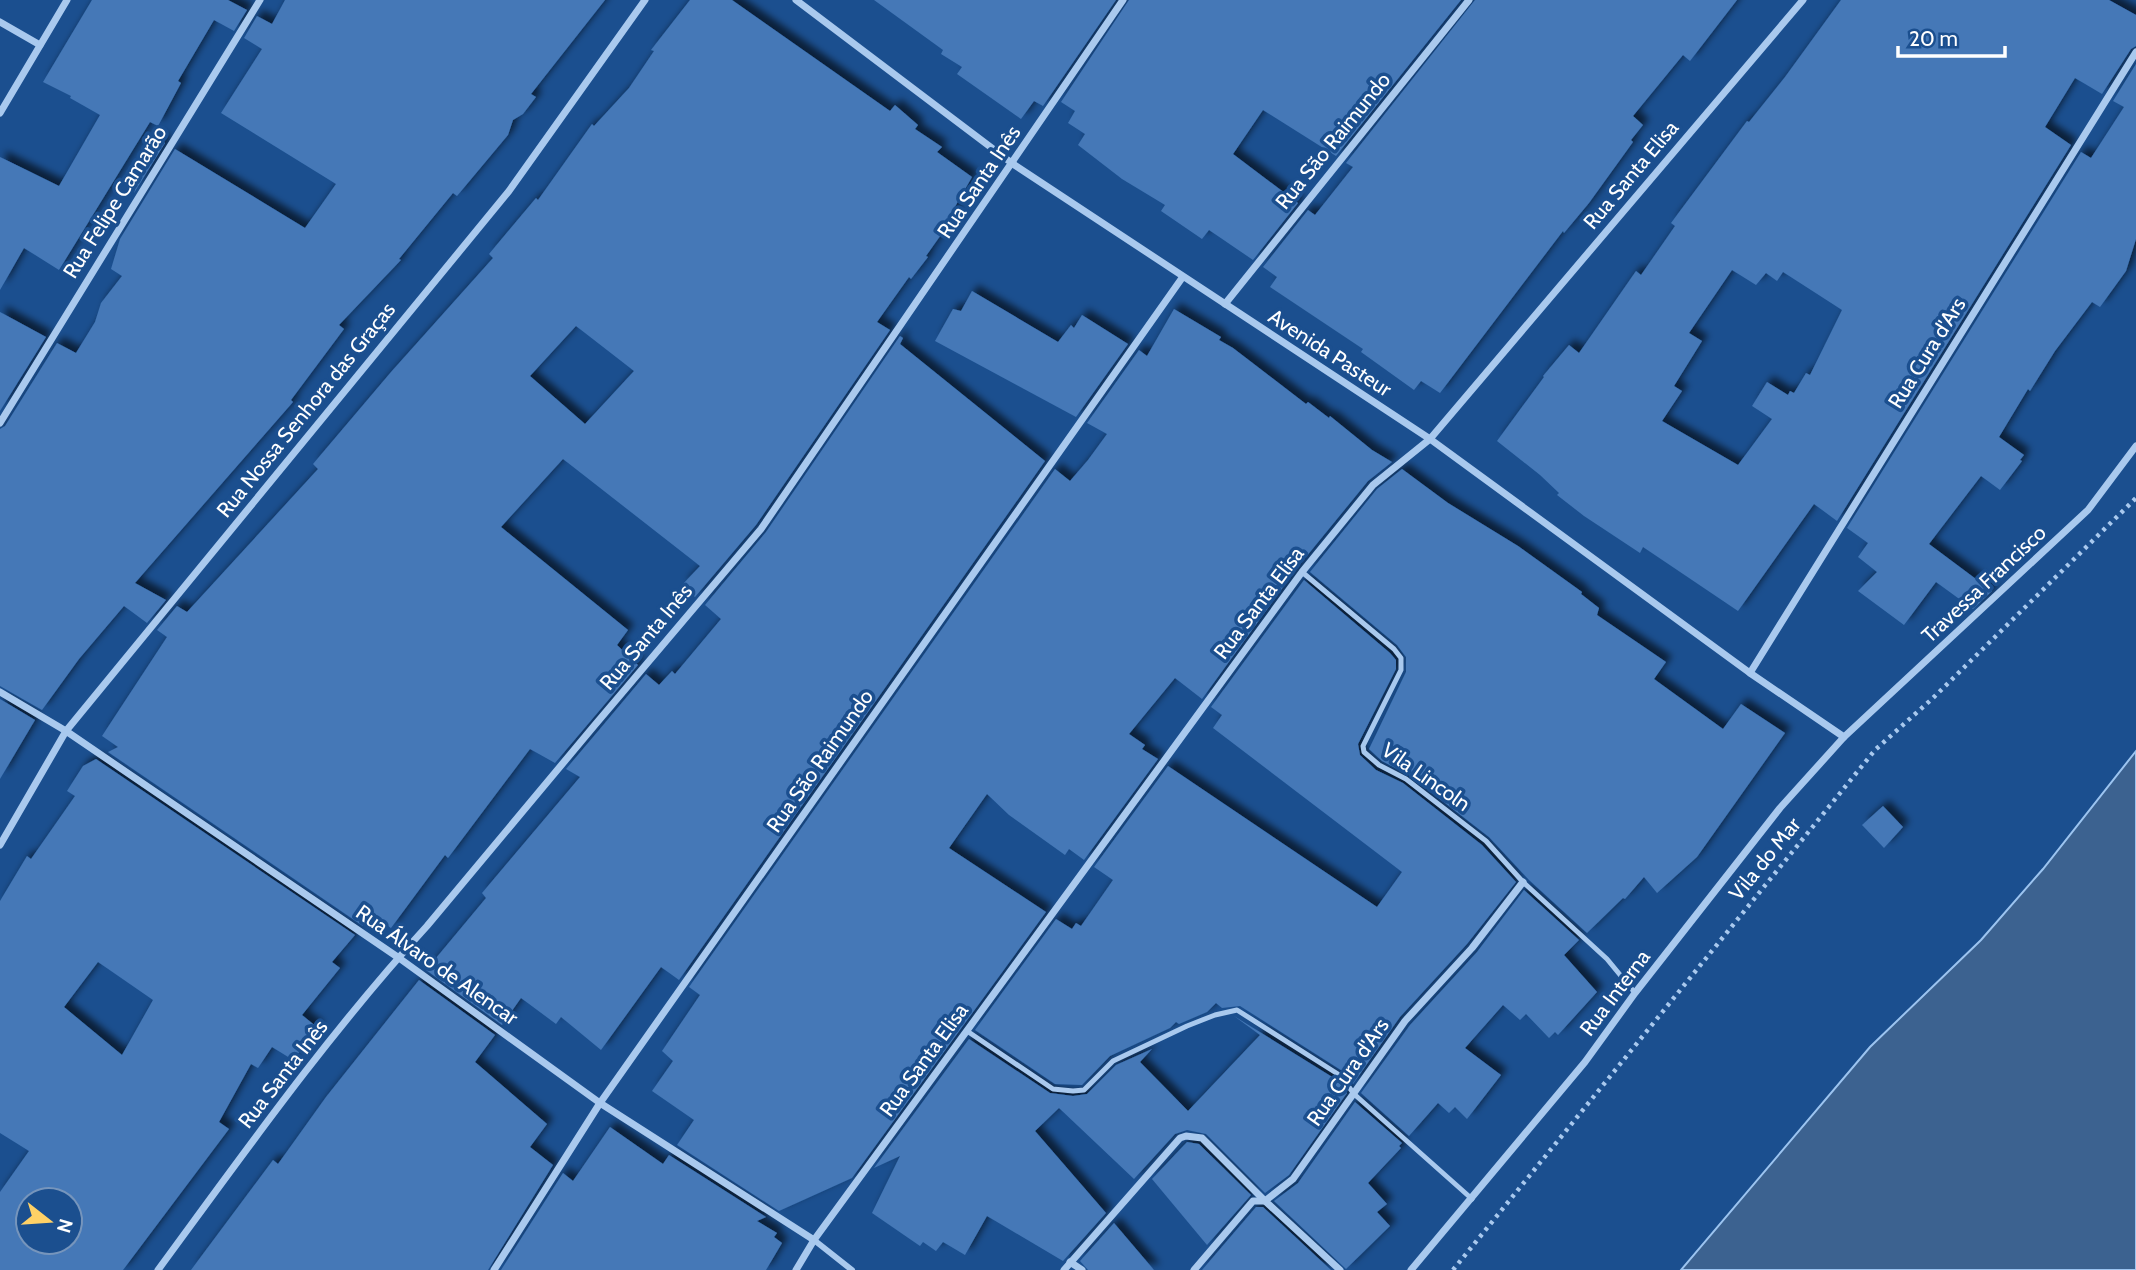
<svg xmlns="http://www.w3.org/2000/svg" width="2136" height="1270" font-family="Cabin,sans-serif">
	<defs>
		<filter id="shadow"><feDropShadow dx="6" dy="-6" stdDeviation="3.5" flood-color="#0009"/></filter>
	</defs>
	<rect width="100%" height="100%" fill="#1b4f8f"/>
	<path fill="#3c6290" stroke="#9cc4f0" stroke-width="2" d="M2136,751V1270H1681L1870,1047L1981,940L2043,869Z"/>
	<g fill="#4478b7" fill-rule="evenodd" filter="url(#shadow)">
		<path d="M92,0H228L247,10L234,31L214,20L178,81L181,83L158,126L150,122L59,270L24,248L0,290V157L59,186L100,115L70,98L71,96L43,82Z"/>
		<path d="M285,0H605L531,94L536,97L523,114L513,120L508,135L457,196L453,193L399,259L401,260L339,325L344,329L291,400L293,402L135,583L166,600L147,623L124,606L79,659L42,710L0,686V429L5,426L57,343L76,353L95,322L101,303L122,276L111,269L120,239L175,149L305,228L336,184L221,113L262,49L244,38L257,16L272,24Z"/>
		<path d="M690,0H732L890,111L895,105L918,125L915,129L942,147L937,152L972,177L952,212L955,215L926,256L928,257L911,279L909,277L877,322L890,330L756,525L695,597L682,585L700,566L563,459L501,527L628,630L617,645L638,665L555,763L530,749L448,858L445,855L391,928L372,915L363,926L108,752L118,747L102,736L167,637L157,630L177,606L187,612L318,469L313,464L391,372L493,258L489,254L536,198L538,200L592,124L594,126L629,88L654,51L651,50ZM576,326L634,371L585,424L530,376Z"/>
		<path d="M874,0H1116L1043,106L1034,101L1021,119L957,74L962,67L941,54L943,50Z"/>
		<path d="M1129,0H1461L1336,156L1263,110L1233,154L1298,203L1253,260L1209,230L1202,239L1161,211L1165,205L1122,179L1078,145L1085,134L1068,123L1075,111L1061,102Z"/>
		<path d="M1475,0H1737L1690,61L1683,55L1633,116L1643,125L1631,140L1633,142L1589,203L1564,233L1563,231L1440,393L1421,381L1414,390L1361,352L1363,349L1270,287L1277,277L1263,267L1308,210L1315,215L1353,167L1346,163Z"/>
		<path d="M1841,0H2109L2136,15V46L2131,49L2102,94L2075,78L2045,127L2071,145L1837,521L1814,504L1738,611L1643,547L1640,553L1584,516L1557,495L1559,493L1540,475L1497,441L1544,377L1543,376L1569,345L1579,353L1636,271L1641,275L1675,226L1671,223L1747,121L1749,122L1785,77ZM1732,270L1756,285L1766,273L1777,281L1783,272L1842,310L1810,375L1806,373L1794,393L1790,391L1788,395L1767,382L1752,406L1772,419L1738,465L1662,421L1682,391L1674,386L1702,341L1689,333Z"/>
		<path d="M2136,64V239L2126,271L2100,307L2092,302L2055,351L2030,391L2028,389L1999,437L2024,455L2020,460L2022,461L2000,490L1981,476L1929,544L1992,591L1973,609L1936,582L1904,625L1858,591L1877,572L1858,557L1868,543L1847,528L2081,152L2091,158L2124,107L2113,101Z"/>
		<path d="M152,135L165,143L134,193Z"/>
		<path d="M972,291L1058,342L1071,325L1074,328L1082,315L1128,344L1076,417L935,341L953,309L961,311Z"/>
		<path d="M1174,309L1221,337L1219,340L1233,348L1306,404L1308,402L1329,418L1330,416L1372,450L1392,462L1368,481L1297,568L1202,699L1175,678L1129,734L1145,745L1142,749L1158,759L1084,860L1069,849L1065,855L1009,815L987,794L949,848L1046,912L852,1178L779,1211L677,1145L694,1120L652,1091L673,1061L662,1051L700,995L689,987L1055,469L1070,481L1088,460L1107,434L1087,423L1139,350L1147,356Z"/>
		<path d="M0,312L46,337L0,411Z"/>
		<path d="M900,336L903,338L900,344L1045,461L679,980L661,967L601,1050L561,1017L556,1024L521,998L502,1025L426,970L486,898L482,893L580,777L566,769L599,730L646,674L659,685L672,671L675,674L721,619L705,605L766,532Z"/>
		<path d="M1402,469L1448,503L1518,546L1582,592L1581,594L1599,608L1597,615L1666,662L1654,679L1723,729L1741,704L1785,733L1697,857L1657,893L1644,877L1625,899L1623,898L1587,933L1529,880L1489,837L1409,775L1382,761L1369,749L1406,672V657L1397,645L1310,572L1377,489Z"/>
		<path d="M1304,580L1390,653L1396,660V669L1358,744L1360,755L1376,770L1403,783L1482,845L1516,882L1467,944L1400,1017L1353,1084L1344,1072L1240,1006L1222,1008L1216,1003L1207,1012L1179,1024L1176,1022L1170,1028L1110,1056L1082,1085L1055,1084L975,1030L1056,919L1072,929L1076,923L1081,926L1113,880L1094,867L1168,766L1377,907L1402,872L1213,728L1222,715L1211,707Z"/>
		<path d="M0,699L35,720L0,779Z"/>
		<path d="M96,759L355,935L332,962L340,968L302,1015L318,1028L293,1060L272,1047L258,1068L251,1064L219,1122L229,1129L123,1270H0V1192L29,1151L0,1133V901L27,856L31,859L75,796L67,791L83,766ZM98,962L153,1000L122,1055L64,1007ZM28,1200H70V1242H28Z"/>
		<path d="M1883,806L1903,827L1884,848L1862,825Z"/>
		<path d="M1524,890L1579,940L1564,955L1597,992L1558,1035L1555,1032L1549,1038L1526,1014L1520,1020L1503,1005L1465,1048L1501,1075L1467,1119L1455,1107L1449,1113L1438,1103L1409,1136L1361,1093L1410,1025L1477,952Z"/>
		<path d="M419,980L495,1035L475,1062L547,1124L530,1147L553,1165L488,1270H191L273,1160L278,1164L326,1097Z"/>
		<path d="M1234,1016L1337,1080L1347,1093L1289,1175L1265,1193L1206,1134L1187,1130L1175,1134L1134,1179L1059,1108L1035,1131L1106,1213L1063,1261L987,1216L965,1255L943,1242L936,1251L923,1242L920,1246L872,1213L900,1156L874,1168L969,1039L1050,1093L1073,1096L1087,1094L1116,1065L1152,1049L1140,1062L1188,1111L1260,1035Z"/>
		<path d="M1355,1102L1402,1143L1399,1146L1401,1148L1368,1183L1387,1204L1377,1212L1390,1226L1346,1269L1274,1201L1298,1183Z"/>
		<path d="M610,1127L663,1164L669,1155L766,1217L757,1221L777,1233L774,1237L782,1243L766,1270H501L563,1173L573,1181Z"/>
		<path d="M1187,1142L1199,1144L1251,1195L1207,1245L1152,1179Z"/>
		<path d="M1256,1207H1263L1331,1270H1202Z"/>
		<path d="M1114,1223L1154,1270H1088L1080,1261Z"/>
	</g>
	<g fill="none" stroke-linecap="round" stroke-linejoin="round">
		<path stroke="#a9c9ee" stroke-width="4.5" stroke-dasharray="3.5 5" stroke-linecap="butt" d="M1453,1270L1875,750L1933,698L2136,498"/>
		<g stroke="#a9c9ee" stroke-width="5">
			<path d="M1302,572L1394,649L1401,658V670L1363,746L1364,752L1379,765L1406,779L1486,841L1523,882L1607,959L1635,993"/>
			<path d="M967,1031L1053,1089L1073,1091L1084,1090L1113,1061L1187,1026L1215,1015L1237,1010L1341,1076L1354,1094L1472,1199"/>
		</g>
		<path stroke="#a9c9ee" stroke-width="6" d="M814,1240L852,1270"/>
		<g stroke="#a9c9ee" stroke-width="7">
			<path d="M796,0L1013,164L1430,439L1750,673L1844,737"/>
			<path d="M0,22L40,45"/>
			<path d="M0,113L67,0"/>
			<path d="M1225,304L1469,0"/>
			<path d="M0,423L260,0"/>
			<path d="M1750,673L2136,52"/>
			<path d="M0,692L66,731L399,958L600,1103L814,1240"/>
			<path d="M0,845L66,731L509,191L645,0"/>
			<path d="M1070,1262L1082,1270"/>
			<path d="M158,1270C244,1153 329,1033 427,926L594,726L761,529L1123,0"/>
			<path d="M494,1270L600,1103L1182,278"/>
			<path d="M796,1270L814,1240L1302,572L1373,485L1430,439L1803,0"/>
			<path d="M1064,1270L1180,1138L1186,1136L1202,1138L1265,1201L1340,1270"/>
			<path d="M1194,1270L1253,1201H1265L1293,1179L1405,1021L1472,948L1523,882"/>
			<path d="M1411,1270L1585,1062L1635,993L1780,808L1844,737L2088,510L2136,446"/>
		</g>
	</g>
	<g text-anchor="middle" stroke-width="7" stroke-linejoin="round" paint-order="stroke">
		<g font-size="21" fill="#fff" stroke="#1b4f8f">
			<text transform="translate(1333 141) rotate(-51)" y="7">Rua São Raimundo</text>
			<text transform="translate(1631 175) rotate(-50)" y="7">Rua Santa Elisa</text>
			<text transform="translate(979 182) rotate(-56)" y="7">Rua Santa Inês</text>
			<text transform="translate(115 202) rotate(-58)" y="7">Rua Felipe Camarão</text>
			<text transform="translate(1330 353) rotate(33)" y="7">Avenida Pasteur</text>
			<text transform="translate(1927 353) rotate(-58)" y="7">Rua Cura d'Ars</text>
			<text transform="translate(306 410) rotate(-51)" y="7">Rua Nossa Senhora das Graças</text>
			<text transform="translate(1984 584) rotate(-43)" y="7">Travessa Francisco</text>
			<text transform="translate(1259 603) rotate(-53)" y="7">Rua Santa Elisa</text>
			<text transform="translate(646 637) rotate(-50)" y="7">Rua Santa Inês</text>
			<text transform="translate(820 761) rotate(-55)" y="7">Rua São Raimundo</text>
			<text transform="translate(1426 777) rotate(35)" y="7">Vila Lincoln</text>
			<text transform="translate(1765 859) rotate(-51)" y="7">Vila do Mar</text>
			<text transform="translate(437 965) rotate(35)" y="7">Rua Álvaro de Alencar</text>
			<text transform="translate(1615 993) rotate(-53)" y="7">Rua Interna</text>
			<text transform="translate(924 1060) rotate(-54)" y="7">Rua Santa Elisa</text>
			<text transform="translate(1348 1072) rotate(-55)" y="7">Rua Cura d'Ars</text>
			<text transform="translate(283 1074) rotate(-52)" y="7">Rua Santa Inês</text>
		</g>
	</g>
	<g transform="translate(49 1221) rotate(107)"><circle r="33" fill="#1b4f8f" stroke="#7695bc" stroke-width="2"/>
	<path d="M0-5L12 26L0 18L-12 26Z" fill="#ffd166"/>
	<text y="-10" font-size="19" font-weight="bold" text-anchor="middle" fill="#ffffff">N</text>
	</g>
	<path d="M1898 46v10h107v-10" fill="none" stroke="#ffffff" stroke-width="3.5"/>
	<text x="1909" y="46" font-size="21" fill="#ffffff" stroke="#1b4f8f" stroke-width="5" paint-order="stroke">20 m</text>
</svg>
